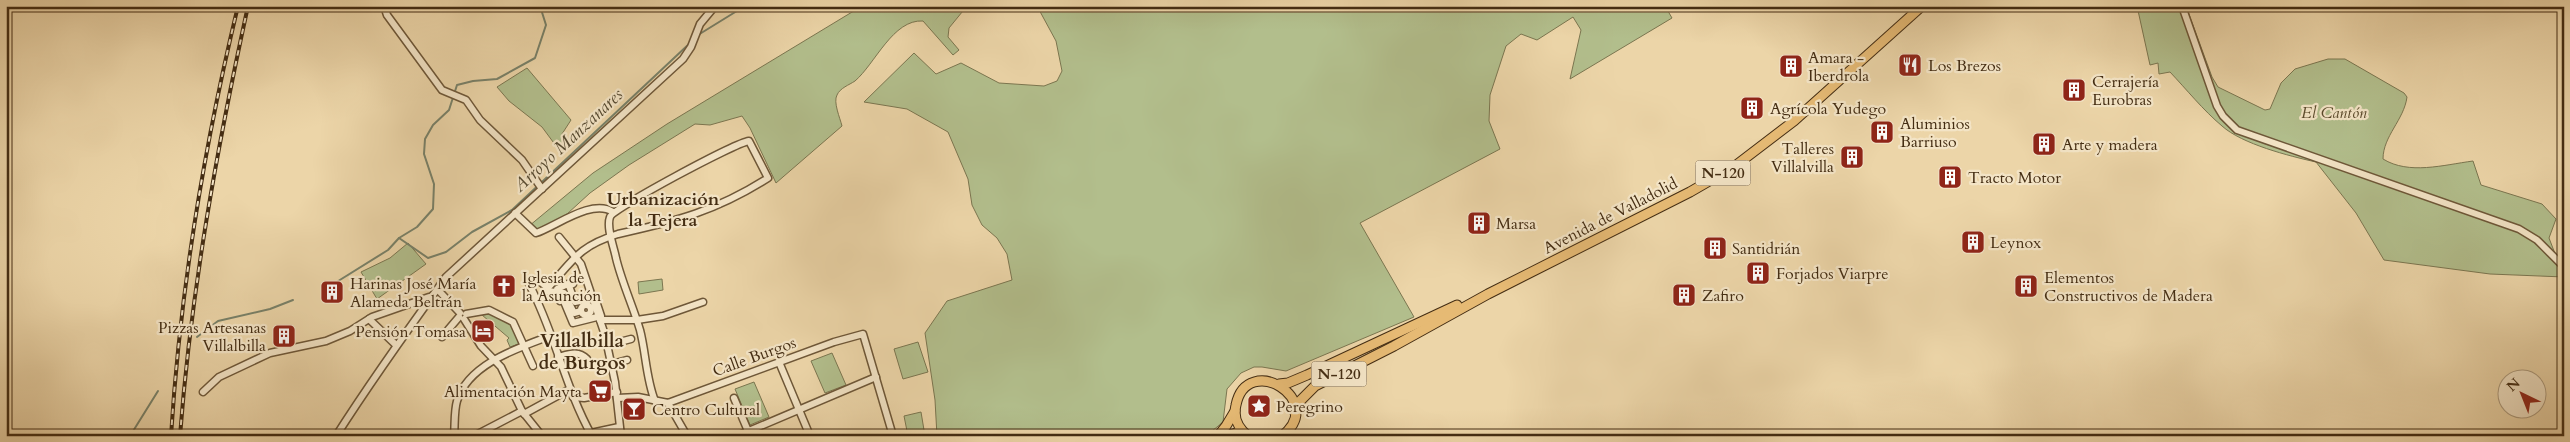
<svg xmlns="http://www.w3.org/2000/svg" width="2570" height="442" font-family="Cardo,serif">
	<rect width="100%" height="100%" fill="#ecd5a8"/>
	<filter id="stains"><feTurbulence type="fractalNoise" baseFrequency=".004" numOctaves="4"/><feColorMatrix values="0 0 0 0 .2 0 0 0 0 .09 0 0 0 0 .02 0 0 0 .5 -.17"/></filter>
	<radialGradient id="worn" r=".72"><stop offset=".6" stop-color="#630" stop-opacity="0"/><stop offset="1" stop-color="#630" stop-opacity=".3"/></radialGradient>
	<g fill="#b2be8c" stroke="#7b7650">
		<path d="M862,6H967L949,28L948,37L959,50L953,55L923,21C893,19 875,64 855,81C849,85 840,88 837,95C833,102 840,118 842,126L776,183L750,128L742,116L710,125L695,124L629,165L590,193L567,214L538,230L529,226L593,173L667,124Z"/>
		<path d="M1037,6H1665L1672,18L1570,79L1581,30L1573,17L1537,40L1521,34L1506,46L1490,95L1489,121L1500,149L1360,223L1414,317L1286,371L1262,367H1254L1241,373L1227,389L1223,422L1206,436H937L935,400L925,333L947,301L1012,280L1007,254L997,238L982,225L972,205L968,179L948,132L907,109L864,102L914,53L936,74L961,63L999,83L1044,86L1057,81L1062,71L1056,41Z"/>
		<path d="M2137,6H2186L2212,77L2218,87L2265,110L2270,109L2281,83L2295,69L2328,59H2345L2404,93L2407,97C2404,120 2383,136 2383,159C2409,175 2443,165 2473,161L2481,185L2542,204L2556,219L2549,238L2564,277L2490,274L2384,260L2356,213L2316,162C2289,156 2242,144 2222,126C2203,110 2187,90 2170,72L2159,74L2158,63L2150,65Z"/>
		<path d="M527,68L571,120L562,134L570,148L562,154L542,127L509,101L497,87Z"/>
		<path d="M408,243L426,264L377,299L361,272L390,258Z"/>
		<path d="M662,279L663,290L639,294L638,282Z"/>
		<path d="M491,314L511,325L519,344L510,347L507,340L509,338L482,315Z"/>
		<path d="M918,342L928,372L903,379L894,349Z"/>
		<path d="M832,353L846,385L825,393L811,361Z"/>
		<path d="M754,382L769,417L750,425L735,389Z"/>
		<path d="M921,412L925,436H908L904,416Z"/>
	</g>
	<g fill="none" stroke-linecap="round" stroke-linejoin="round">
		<g stroke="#788169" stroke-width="2">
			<path d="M698,35L745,6"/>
			<path d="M399,238L428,258L446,252L472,232L512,210L689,44"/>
			<path d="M335,283L388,250L399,238L417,227L433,209L434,184L424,154L425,139L433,125L449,110L457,85L473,81L497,79L535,58L546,25L540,6"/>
			<path d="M197,337L218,321L270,309L293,300"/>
			<path d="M130,436L158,391"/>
		</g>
		<g stroke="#6e5738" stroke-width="9">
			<g id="minor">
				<path d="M384,6L387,15L442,90L466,100L480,120L522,160L542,189"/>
				<path d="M2182,6L2217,106L2223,116L2237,130L2519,229L2537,240L2564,267"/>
				<path d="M515,213L536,233C555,227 592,198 613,212"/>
				<path d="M559,237L581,264L605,335L615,382L621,436"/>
				<path d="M572,282L573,284L569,286L575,302L595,298L601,316L573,323L563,299L560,301L557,289Z"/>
				<path d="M439,291L460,313"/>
				<path d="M548,291L564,293L574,313L581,311"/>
				<circle cx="586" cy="310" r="5"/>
				<path d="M466,314L489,310L513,322L533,366"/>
				<path d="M369,319L396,345"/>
				<path d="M464,319L481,346L501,367L522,411L542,436"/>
				<path d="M600,320H637L663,316L703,302"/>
				<path d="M442,337L459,317"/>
				<path d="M608,345L631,339"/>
				<path d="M558,357C569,354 578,350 587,359"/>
				<path d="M779,362L810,436"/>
				<path d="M612,364L627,360"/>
				<path d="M203,392L219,377L270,353L326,341L350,331L372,317L429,297"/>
				<path d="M573,397L584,398L617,392"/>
				<path d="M617,398L638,397L668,403L834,342L863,334L893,436"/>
				<path d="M734,398L748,431"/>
				<path d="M668,403L687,436"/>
				<path d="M524,414L570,389"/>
				<path d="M591,433L619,427"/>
				<path d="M336,436C371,381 409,328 446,277L683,59L691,47L700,24L715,6"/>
				<path d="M454,436C455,425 454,411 457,401C468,364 518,348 550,336"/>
				<path d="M474,436L522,411"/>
				<path d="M592,436C565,388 555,333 529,284L538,280L548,288C573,260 579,246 618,234C677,221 716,211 768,178L749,141C735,143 613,208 610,217C606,228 614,247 616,258C622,283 633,306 640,330C646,353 646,379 655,401"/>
				<path d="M737,436L876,377"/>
			</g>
		</g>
		<g stroke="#442d13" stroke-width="11">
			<g id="highway">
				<path d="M1279,384L1288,383L1307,375L1457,305"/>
				<path d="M1295,413L1300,401L1315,386L1394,346L1488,294L1690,192L1735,166L1794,121L1922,6"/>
				<path d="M1218,436L1226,426L1235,411"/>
				<path d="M1227,436L1239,432L1245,435"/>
				<path d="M1248,436C1238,428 1233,417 1236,405C1247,351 1328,400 1282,436"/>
			</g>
		</g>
		<use href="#minor" stroke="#f3e4c6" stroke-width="6"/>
		<use href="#highway" stroke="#e6ba74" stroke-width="9"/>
		<g stroke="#442d13" stroke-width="4">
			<g id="rail">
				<path d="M171,436C180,291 204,147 238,6"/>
				<path d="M180,436C191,291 217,148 248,6"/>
			</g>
		</g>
		<use href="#rail" stroke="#f3e4c6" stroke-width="2" stroke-dasharray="5.5" stroke-linecap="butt"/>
	</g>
	<defs>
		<g id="restaurant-square" transform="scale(1.25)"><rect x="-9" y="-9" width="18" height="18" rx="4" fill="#8f2418" stroke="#f3e4c6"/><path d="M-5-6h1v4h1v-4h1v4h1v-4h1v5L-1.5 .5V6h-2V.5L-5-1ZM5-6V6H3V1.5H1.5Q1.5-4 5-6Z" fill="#fff"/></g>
		<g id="building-square" transform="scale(1.25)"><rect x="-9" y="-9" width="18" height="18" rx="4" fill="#8f2418" stroke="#f3e4c6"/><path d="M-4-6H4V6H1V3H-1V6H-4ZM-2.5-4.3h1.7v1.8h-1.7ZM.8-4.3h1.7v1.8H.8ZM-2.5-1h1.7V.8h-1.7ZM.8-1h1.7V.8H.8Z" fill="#fff"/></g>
		<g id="church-square" transform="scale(1.25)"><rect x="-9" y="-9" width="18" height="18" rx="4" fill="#8f2418" stroke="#f3e4c6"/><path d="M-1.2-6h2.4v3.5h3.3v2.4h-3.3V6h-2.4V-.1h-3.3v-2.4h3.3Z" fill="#fff"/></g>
		<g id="hotel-square" transform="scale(1.25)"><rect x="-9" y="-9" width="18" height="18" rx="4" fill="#8f2418" stroke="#f3e4c6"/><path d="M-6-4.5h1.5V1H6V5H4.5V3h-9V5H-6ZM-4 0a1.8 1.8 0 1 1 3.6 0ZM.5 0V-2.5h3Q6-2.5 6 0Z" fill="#fff"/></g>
		<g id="supermarket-square" transform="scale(1.25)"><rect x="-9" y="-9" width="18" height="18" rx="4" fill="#8f2418" stroke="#f3e4c6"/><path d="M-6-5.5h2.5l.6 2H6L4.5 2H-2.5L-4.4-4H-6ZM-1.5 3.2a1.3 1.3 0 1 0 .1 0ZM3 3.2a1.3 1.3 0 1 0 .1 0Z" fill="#fff"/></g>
		<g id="sight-square" transform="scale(1.25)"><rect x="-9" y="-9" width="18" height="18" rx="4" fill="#8f2418" stroke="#f3e4c6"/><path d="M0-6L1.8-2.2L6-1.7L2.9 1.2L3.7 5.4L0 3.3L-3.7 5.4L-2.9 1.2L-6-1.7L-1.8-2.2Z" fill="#fff"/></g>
		<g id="bar-square" transform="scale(1.25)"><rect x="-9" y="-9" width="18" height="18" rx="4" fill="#8f2418" stroke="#f3e4c6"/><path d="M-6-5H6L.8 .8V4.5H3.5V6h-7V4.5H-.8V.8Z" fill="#fff"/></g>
	</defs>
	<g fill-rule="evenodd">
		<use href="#restaurant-square" x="1910" y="65"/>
		<use href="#building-square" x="1791" y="66"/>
		<use href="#building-square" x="2074" y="90"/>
		<use href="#building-square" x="1752" y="108"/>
		<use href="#building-square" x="1882" y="132"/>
		<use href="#building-square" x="2044" y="144"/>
		<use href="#building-square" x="1852" y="157"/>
		<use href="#building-square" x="1950" y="177"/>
		<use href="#building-square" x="1479" y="223"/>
		<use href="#building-square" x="1973" y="242"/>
		<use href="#building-square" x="1715" y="248"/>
		<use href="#building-square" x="1758" y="273"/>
		<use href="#church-square" x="504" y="286"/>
		<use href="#building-square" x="2026" y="286"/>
		<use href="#building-square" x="332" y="292"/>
		<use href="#building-square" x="1684" y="295"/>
		<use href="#hotel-square" x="483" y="331"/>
		<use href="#building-square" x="284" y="336"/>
		<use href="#supermarket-square" x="600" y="391"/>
		<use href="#sight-square" x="1259" y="406"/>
		<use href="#bar-square" x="634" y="409"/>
	</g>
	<g text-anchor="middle" stroke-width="4.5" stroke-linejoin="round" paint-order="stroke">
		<g fill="#f3e4c6" stroke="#786449" stroke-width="1">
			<rect x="1695.5" y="160.5" width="55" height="25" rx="4"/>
			<rect x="1311.5" y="361.5" width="55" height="25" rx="4"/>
		</g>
		<g font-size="15" font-weight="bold" fill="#442d13">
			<text x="1723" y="178">N-120</text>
			<text x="1339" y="379">N-120</text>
		</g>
		<g font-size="16" fill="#442d13" stroke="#f3e4c6" text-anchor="start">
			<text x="1808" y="63">Amara -<tspan x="1808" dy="18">Iberdrola</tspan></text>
			<text x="1928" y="71">Los Brezos</text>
			<text x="2092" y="87">Cerrajería<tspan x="2092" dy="18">Eurobras</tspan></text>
			<text x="1770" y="114">Agrícola Yudego</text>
			<text x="1900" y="129">Aluminios<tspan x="1900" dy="18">Barriuso</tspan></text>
			<text x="2062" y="150">Arte y madera</text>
			<text x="1834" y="154" text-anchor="end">Talleres<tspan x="1834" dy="18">Villalvilla</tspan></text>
			<text x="1968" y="183">Tracto Motor</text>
			<text x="1496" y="229">Marsa</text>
			<text x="1990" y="248">Leynox</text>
			<text x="1732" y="254">Santidrián</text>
			<text x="1776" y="279">Forjados Viarpre</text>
			<text x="522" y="283">Iglesia de<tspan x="522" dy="18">la Asunción</tspan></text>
			<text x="2044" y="283">Elementos<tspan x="2044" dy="18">Constructivos de Madera</tspan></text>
			<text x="350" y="289">Harinas José María<tspan x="350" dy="18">Alameda Beltrán</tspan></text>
			<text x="1702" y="301">Zafiro</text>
			<text x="266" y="333" text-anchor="end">Pizzas Artesanas<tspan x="266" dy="18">Villalbilla</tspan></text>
			<text x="466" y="337" text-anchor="end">Pensión Tomasa</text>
			<text x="582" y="397" text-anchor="end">Alimentación Mayta</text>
			<text x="1276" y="412">Peregrino</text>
			<text x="652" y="415">Centro Cultural</text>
		</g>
		<g font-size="16" font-style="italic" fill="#5a4a2b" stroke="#f3e4c6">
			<text x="2334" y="118">El Cantón</text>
		</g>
		<g font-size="16" fill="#442d13" stroke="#f3e4c6">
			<text transform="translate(1610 215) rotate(-27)" y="6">Avenida de Valladolid</text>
			<text transform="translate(754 356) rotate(-20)" y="6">Calle Burgos</text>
		</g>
		<g font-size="18" font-style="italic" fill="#554930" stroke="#f3e4c6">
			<text transform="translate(568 140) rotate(-43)" y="6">Arroyo Manzanares</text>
		</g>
		<g font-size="18" font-weight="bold" fill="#442d13" stroke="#f3e4c6">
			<text x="663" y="205">Urbanización<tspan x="663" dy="21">la Tejera</tspan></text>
		</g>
		<g font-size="19" font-weight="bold" fill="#442d13" stroke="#f3e4c6">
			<text x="582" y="347">Villalbilla<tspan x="582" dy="22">de Burgos</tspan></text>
		</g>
	</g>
	<rect width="2570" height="442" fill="none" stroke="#ecd5a8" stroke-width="25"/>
	<rect x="8" y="8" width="2555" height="427" fill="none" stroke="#442d13" stroke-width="2.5"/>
	<rect x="12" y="12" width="2545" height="417" fill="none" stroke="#442d13"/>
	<g transform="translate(2522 394) rotate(317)"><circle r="24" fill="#f3e4c6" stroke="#ad9b7e"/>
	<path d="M0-4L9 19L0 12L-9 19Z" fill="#8f2418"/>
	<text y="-8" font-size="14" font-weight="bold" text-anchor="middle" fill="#442d13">N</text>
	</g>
	<rect width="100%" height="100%" filter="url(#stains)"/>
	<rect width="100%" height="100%" fill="url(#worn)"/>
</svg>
